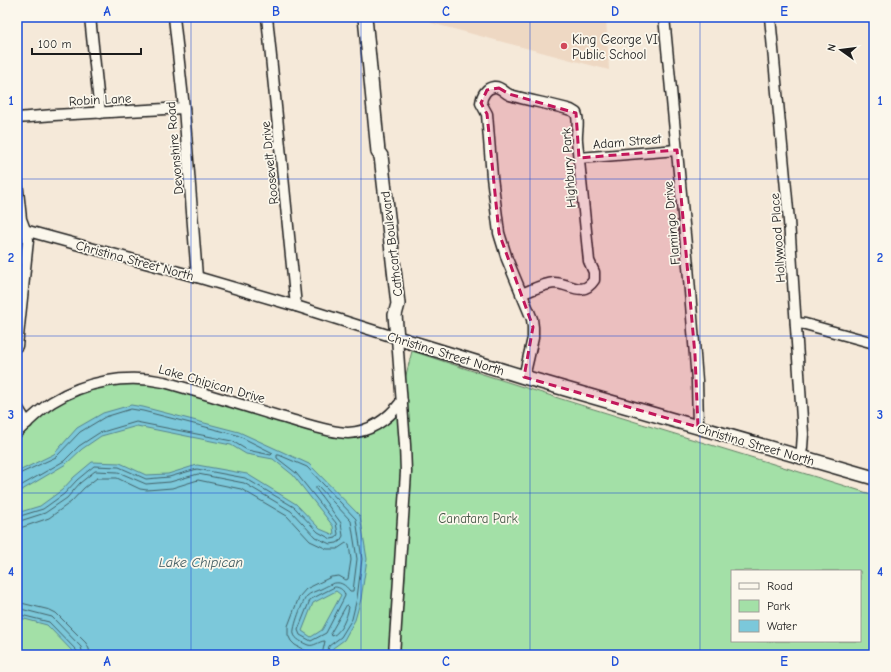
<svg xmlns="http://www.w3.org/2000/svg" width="891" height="672" font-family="'Comic Neue',sans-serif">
	<rect width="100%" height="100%" fill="#f5e9d9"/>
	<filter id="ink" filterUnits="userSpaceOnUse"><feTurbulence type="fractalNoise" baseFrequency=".025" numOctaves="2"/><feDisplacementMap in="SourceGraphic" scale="8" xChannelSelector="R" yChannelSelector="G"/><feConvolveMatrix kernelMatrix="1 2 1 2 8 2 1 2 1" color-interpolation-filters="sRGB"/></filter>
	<g filter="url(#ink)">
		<path fill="#eed8c3" d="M430,17H606L609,70L431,23Z"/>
		<path fill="#a3e0a7" stroke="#607e62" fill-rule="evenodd" d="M412,351C565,402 720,447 874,495V655H17V431L27,423L88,385L133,380L321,427L349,431L382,419L401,395ZM732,571H860V641H732Z"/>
		<path fill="#7bc8da" stroke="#55838e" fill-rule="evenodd" d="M131,405L143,407L239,432L309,464L360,516L367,559L361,599L355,620L344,640L333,648L330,655H76L47,625L17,617V513L40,506L62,490L74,477L92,462L120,463L146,475L168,474L197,465L247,474L296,504L320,529L334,535L333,526L293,475L273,459L246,454L231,445L137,426L101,436L82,449L66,464L17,493V472L54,454L77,428L103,413ZM336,591L341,595L322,630L311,637L302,631L313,603Z"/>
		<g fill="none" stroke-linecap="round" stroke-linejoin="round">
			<g stroke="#426168" stroke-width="1">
				<path d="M17,475L56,457L80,432L105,417L131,409L143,411L237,435L273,453L271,455L247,450L232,441L136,422L99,433L79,446L64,461L17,488"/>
				<path d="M17,517L43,509L64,494L77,480L94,466L119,467L146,479L169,477L197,469L245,478L294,507L318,532L331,539L336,538L338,534L336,523L296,473L277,458V455H279L307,467L356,519L362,559L357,598L352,619L341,637L329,646L327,655"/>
				<path d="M17,522L45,513L67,498L80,483L95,471L118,472L146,484L170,482L198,474L244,483L291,511L315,537L330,544L337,543L340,541L343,536L341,523L316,489V487L318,486L351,521L357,559L353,591H350C340,578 333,583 321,589C316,591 310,593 307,596C303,600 292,629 294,634C295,639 303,643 308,645C314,647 319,641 325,641L322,655"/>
				<path d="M17,528L23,527L49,518L71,502L84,488L97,478H117L140,489L147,490L172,488L198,480L241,489L287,516L310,541L327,549H337L346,543L349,544L351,560L348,579L346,580L339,576L331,577L306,589L299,597L288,626V635L291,641L295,645L306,651L315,652L316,655"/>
				<path d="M335,587C340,587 345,591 345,596L326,633L311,641L300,635L298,630L310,600Z"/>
				<path d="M17,602L50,610L56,613L86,643L89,649L90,655"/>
				<path d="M347,605L349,607C347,617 341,633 332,636L331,633Z"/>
				<path d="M17,608L52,617L81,647L83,655"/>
				<path d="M17,614L49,622L77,651L78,655"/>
			</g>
			<g stroke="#1c1c1c" stroke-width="13">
				<g id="minor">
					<path d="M90,17L100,113"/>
					<path d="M174,17L184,108L197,277"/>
					<path d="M267,17L296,306"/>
					<path d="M664,17L688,266L697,381L698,427"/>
					<path d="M770,17L789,221L803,434L802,448L800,457"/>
					<path d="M17,118L54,115L184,108"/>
					<path d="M579,158L677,150"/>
					<path d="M17,181L21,219L27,235L28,240L17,346"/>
					<path d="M17,228L197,277L296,306L397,338L405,445L406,472L394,655"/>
					<path d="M521,294C532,290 543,284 554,283C570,283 582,298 594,280V272L589,261C585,221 581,181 577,141C576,131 580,122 576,113L571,110C551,104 530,101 510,95C504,93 501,86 494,87C486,88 482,95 481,103L487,114L492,177L499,233L507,259L532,319L533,327V338L524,377"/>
					<path d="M796,323L805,324L874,343"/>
					<path d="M17,407L27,423"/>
					<path d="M17,432C28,422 39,410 52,402C86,381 126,374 164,382C203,393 242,405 281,417C300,422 329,433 348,433C371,432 389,418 402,401"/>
				</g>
			</g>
			<g stroke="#1c1c1c" stroke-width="16">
				<path id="major" d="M365,17L378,152L381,156L398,304L395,315L397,338L524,377L874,478"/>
			</g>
			<use href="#minor" stroke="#fbf7ec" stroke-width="10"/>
			<use href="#major" stroke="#fbf7ec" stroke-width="13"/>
		</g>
	</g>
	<path fill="#c2185b" fill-opacity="0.2" stroke="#c2185b" stroke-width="3" stroke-dasharray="8 5" stroke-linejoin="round" d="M499,88L509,94L576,113L579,158L677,150L695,355L698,427L524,377L533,327L499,233L487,114L481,103L487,90Z"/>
	<path fill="none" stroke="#1d4ed8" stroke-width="1" stroke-opacity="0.55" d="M191,17V655M361,17V655M530,17V655M700,17V655M17,179H874M17,336H874M17,493H874"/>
	<circle fill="#d1495b" stroke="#fbf7ec" stroke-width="1.5" cx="564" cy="46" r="4"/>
	<g text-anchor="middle" stroke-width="3.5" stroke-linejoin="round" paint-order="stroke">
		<g font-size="13" fill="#1c1c1c" stroke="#fbf7ec" text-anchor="start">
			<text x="572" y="44">King George VI<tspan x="572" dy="15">Public School</tspan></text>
		</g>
		<g font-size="13" fill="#1c1c1c" stroke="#fbf7ec">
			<text transform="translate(100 99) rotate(-3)" y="5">Robin Lane</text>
			<text transform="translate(627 141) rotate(-5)" y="5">Adam Street</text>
			<text transform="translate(174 148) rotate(-95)" y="5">Devonshire Road</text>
			<text transform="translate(269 163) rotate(-96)" y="5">Roosevelt Drive</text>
			<text transform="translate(568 168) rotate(-94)" y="5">Highbury Park</text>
			<text transform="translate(671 223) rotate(-95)" y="5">Flamingo Drive</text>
			<text transform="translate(777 238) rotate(-94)" y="5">Hollywood Place</text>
			<text transform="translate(391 244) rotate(-97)" y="5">Cathcart Boulevard</text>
			<text transform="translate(135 260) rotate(15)" y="5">Christina Street North</text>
			<text transform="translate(446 353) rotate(17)" y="5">Christina Street North</text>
			<text transform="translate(212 383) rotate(16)" y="5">Lake Chipican Drive</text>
			<text transform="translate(756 444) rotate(16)" y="5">Christina Street North</text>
		</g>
		<g font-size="13" fill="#445746" stroke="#fbf7ec">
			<text x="478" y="523">Canatara Park</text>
		</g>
		<g font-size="14" font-style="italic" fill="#3d585e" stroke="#fbf7ec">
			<text x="201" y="567">Lake Chipican</text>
		</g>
	</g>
	<rect width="891" height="672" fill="none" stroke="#fbf7ec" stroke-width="44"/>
	<rect x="731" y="570" width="130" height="72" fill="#fbf7ec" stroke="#a29f99"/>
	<rect x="739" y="583" width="20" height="6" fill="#fbf7ec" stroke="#a29f99"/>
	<text x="767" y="590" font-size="12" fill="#1c1c1c">Road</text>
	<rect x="739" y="600" width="20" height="12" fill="#a3e0a7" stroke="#a29f99"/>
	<text x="767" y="610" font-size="12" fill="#1c1c1c">Park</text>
	<rect x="739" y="620" width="20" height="12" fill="#7bc8da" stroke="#a29f99"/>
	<text x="767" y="630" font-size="12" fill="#1c1c1c">Water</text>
	<g transform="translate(841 50) rotate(284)" stroke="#fbf7ec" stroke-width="3" paint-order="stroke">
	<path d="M0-3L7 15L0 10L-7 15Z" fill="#1c1c1c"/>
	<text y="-6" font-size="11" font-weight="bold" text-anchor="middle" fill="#1c1c1c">N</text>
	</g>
	<path d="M32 48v6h109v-6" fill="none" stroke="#1c1c1c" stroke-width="2"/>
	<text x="38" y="48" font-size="12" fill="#1c1c1c" stroke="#fbf7ec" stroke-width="3" paint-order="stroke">100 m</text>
	<rect x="22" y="22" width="847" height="628" fill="none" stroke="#1d4ed8" stroke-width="1.5"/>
	<g font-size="13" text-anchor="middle" font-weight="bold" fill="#1d4ed8">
		<text x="107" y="16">A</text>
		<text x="276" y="16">B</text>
		<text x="446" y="16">C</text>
		<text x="615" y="16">D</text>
		<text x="784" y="16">E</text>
		<text x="11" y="105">1</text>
		<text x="880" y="105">1</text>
		<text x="11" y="262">2</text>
		<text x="880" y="262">2</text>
		<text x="11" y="419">3</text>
		<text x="880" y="419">3</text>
		<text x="11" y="576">4</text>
		<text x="880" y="576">4</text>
		<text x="107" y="666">A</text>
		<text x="276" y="666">B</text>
		<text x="446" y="666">C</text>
		<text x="615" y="666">D</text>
		<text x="784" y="666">E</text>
	</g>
</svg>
